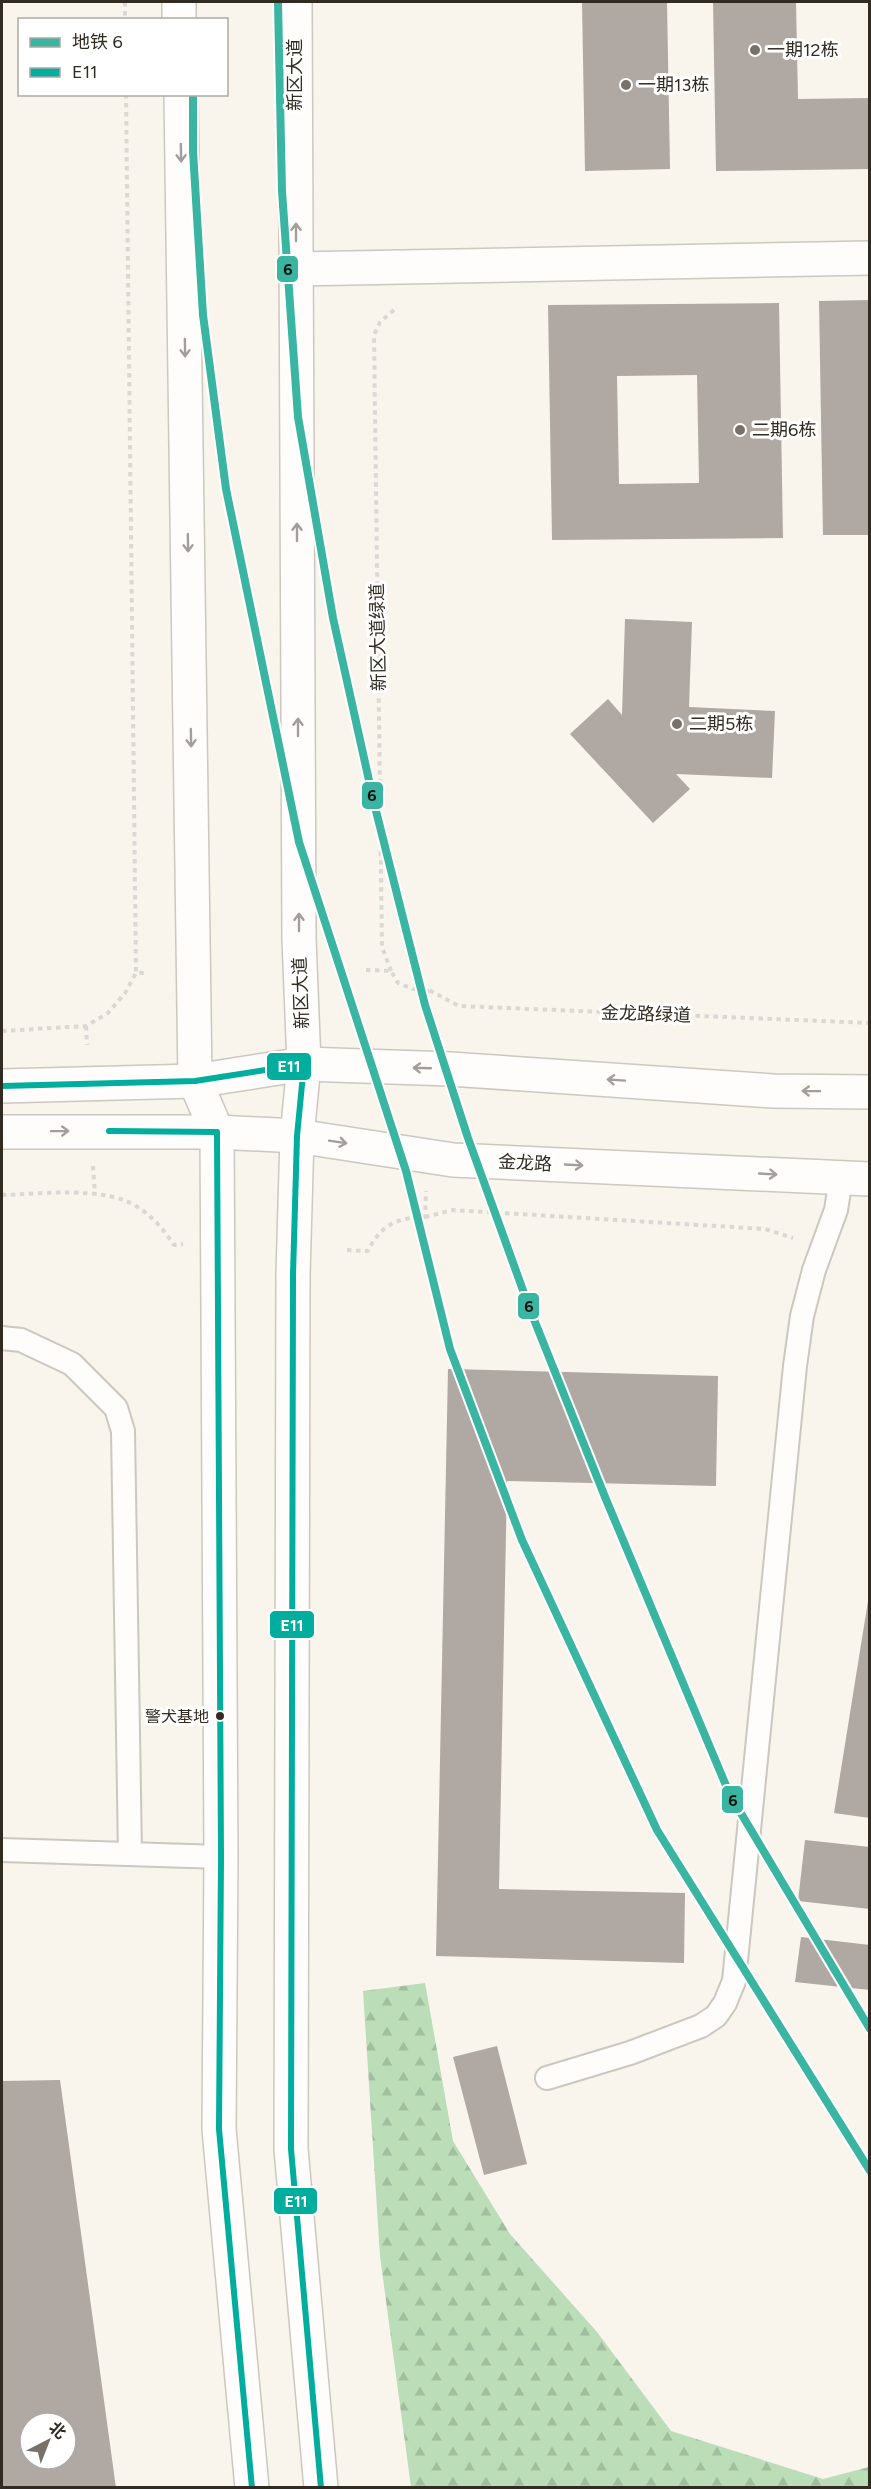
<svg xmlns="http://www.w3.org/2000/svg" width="871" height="2489" font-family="Figtree,'Noto Sans SC',sans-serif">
	<defs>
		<pattern id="forest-firs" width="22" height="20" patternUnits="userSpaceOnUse" patternTransform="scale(1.5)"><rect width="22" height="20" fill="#bbddb8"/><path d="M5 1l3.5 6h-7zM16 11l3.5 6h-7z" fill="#a1be9e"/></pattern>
	</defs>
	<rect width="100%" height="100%" fill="#f9f4ec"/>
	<path fill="url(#forest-firs)" d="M425,1983L453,2141L510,2234L597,2332L671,2431L823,2479L869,2467V2487H411L380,2256L363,1991Z"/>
	<g fill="#afa8a3" fill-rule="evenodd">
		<path d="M582,2H667L670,169L585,171Z"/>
		<path d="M713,2H796L798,99L870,98V169L716,171Z"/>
		<path d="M870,300V535H823L819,301Z"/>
		<path d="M779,303L783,538L552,540L548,305ZM697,375L699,483L619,484L617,376Z"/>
		<path d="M625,619L692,622L689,707L775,711L772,778L676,774L690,789L653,823L570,734L608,699L622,715Z"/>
		<path d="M448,1369L718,1376L716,1486L507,1481L499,1889L685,1893L684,1963L436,1956Z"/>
		<path d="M868,1601H870V1818L834,1813Z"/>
		<path d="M805,1840L870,1847V1909L798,1901Z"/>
		<path d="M801,1937L870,1945V1990L795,1982Z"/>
		<path d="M497,2046L527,2164L484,2175L453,2057Z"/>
		<path d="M60,2080L116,2488H2V2081ZM30,2423H66V2459H30Z"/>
	</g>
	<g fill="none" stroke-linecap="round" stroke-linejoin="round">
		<g stroke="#ccc7bf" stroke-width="26">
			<g id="lane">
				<path d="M2,1338L21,1340L72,1364L116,1408L123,1431L130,1854"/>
				<path d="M2,1850L221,1857"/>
				<path d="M547,2078L630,2053L701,2026L716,2016L725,2003L734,1981L795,1366L802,1316L814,1270L836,1210L841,1178"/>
			</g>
		</g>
		<g stroke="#ccc7bf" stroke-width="36">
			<path id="street" d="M296,269L870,258"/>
		</g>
		<g stroke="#ccc7bf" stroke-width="36">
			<g id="secondary">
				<path d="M2,1086L195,1081L304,1064L450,1069L773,1091L870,1092"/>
				<path d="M2,1132H217L297,1136L453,1160L870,1179"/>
			</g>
		</g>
		<g stroke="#ccc7bf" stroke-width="36">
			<g id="primary">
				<path d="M179,2V20"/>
				<path d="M295,2L299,939L304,1064L297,1136L293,1275L291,2149L321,2488"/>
				<path d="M181,94L195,1081L217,1132L221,1857L219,2129L252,2488"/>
			</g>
		</g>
		<g stroke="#dad8d6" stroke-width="4" stroke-dasharray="4.5 4.5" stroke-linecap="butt">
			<path d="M125,2V20"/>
			<path d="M126,94L136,973"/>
			<path d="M366,970L391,971L398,983L413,989H427L459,1006L870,1023"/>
			<path d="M391,971L382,947L374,335L380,322L394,310"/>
			<path d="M427,989V1024"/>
			<path d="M86,1026L87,1045"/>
			<path d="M2,1031L86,1026L108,1013L125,993L136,973H146"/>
			<path d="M93,1166L95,1195"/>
			<path d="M2,1195C40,1194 107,1185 139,1208C154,1218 164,1230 174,1245L183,1244"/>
			<path d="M425,1217L453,1210L765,1229L793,1238"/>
			<path d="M347,1250L368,1251C380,1225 399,1217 425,1217L426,1191"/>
		</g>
		<use href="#lane" stroke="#fefdfc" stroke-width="22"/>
		<use href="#street" stroke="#fefdfc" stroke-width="33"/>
		<use href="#secondary" stroke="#fefdfc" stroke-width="33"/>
		<use href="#primary" stroke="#fefdfc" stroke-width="33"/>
		<g stroke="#fff" stroke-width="10">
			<g id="bus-1">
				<path d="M2,1086L195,1081L304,1064L297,1136L293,1275L291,2149L321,2488"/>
				<path d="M109,1131L217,1132L221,1857L219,2129L252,2488"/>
			</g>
		</g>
		<use href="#bus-1" stroke="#01ad9c" stroke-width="6"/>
		<g stroke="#fff" stroke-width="12">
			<g id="metro-1">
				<path d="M278,2L282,191L298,417L333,618L374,803L425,1005L468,1138L529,1307L605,1497L730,1795L870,2029"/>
				<path d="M193,94V151L203,315L226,489L299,842L406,1171L450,1349L522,1540L657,1830L870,2171"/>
			</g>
		</g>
		<use href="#metro-1" stroke="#3ab5a1" stroke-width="8"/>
	</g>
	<defs><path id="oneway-shaft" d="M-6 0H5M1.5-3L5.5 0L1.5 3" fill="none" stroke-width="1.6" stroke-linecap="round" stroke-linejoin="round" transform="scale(1.5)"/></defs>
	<g stroke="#a29e9a">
		<use href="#oneway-shaft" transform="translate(181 153) rotate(89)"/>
		<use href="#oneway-shaft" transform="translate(296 232) rotate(-90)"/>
		<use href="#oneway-shaft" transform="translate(185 348) rotate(89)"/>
		<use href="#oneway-shaft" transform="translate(297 532) rotate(-90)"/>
		<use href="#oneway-shaft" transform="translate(188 543) rotate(89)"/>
		<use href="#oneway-shaft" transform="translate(298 727) rotate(-90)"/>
		<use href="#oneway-shaft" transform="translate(191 738) rotate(89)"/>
		<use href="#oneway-shaft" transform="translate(299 922) rotate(-90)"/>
		<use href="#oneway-shaft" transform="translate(422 1068) rotate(-178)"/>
		<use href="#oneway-shaft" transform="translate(616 1080) rotate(-176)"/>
		<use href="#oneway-shaft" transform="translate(811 1091) rotate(-179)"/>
		<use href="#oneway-shaft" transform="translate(60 1131) rotate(-1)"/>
		<use href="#oneway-shaft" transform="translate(338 1142) rotate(9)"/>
		<use href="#oneway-shaft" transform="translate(574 1165) rotate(3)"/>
		<use href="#oneway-shaft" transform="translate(768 1174) rotate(3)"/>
	</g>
	<g fill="#777169" stroke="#fff" stroke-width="2">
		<circle cx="755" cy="50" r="6"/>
		<circle cx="626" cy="85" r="6"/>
		<circle cx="740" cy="430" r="6"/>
		<circle cx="677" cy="724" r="6"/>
	</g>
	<circle fill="#312b22" stroke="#fff" stroke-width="2" cx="220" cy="1716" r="5"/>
	<g text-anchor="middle" stroke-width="6" stroke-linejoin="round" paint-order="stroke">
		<g font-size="16" fill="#312b22" stroke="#fff" text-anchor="end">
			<text x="209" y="1722">警犬基地</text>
		</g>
		<g font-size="18" fill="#312b22" stroke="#fff" text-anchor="start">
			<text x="767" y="56">一期12栋</text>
			<text x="638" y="91">一期13栋</text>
			<text x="752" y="436">二期6栋</text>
			<text x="689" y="730">二期5栋</text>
		</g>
		<g font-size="18" fill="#312b22" stroke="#fff">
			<text transform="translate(295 75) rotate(-90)" y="6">新区大道</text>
			<text transform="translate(378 637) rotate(-91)" y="6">新区大道绿道</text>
			<text transform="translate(301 993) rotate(-92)" y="6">新区大道</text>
			<text transform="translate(646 1014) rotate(2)" y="6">金龙路绿道</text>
			<text transform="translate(525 1163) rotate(3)" y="6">金龙路</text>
		</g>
	</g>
	<g stroke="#fff" stroke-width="2">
		<rect x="276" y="255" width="23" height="28" rx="6" fill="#3ab5a1"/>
		<rect x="361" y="781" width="23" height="29" rx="6" fill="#3ab5a1"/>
		<rect x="266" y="1052" width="46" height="29" rx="6" fill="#01ad9c"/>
		<rect x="517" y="1292" width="23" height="28" rx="6" fill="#3ab5a1"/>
		<rect x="269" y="1610" width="46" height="29" rx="6" fill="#01ad9c"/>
		<rect x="721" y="1785" width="23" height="29" rx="6" fill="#3ab5a1"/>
		<rect x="273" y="2187" width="45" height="28" rx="6" fill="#01ad9c"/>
	</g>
	<g font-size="16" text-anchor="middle" font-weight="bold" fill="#fff">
		<text x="289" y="1072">E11</text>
		<text x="292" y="1631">E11</text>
		<text x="296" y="2207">E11</text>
	</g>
	<g font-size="16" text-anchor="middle" font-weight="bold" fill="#111">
		<text x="288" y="275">6</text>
		<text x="372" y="801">6</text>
		<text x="529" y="1312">6</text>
		<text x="733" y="1806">6</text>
	</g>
	<rect width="871" height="2489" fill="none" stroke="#312b22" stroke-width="6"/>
	<rect x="18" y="18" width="210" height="78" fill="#ffffff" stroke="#adaaa7" stroke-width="1.5"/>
	<rect x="30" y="38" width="30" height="9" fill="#3ab5a1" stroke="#adaaa7" stroke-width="1.5"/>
	<text x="72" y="48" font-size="18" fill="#312b22">地铁 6</text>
	<rect x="30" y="68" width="30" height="9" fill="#01ad9c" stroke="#adaaa7" stroke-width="1.5"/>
	<text x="72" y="78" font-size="18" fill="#312b22">E11</text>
	<g transform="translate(48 2441) rotate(42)"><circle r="28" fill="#ffffff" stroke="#adaaa7" stroke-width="1.5"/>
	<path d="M0-4.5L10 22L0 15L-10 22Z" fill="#777169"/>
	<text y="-9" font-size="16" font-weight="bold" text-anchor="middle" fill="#312b22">北</text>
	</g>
</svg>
